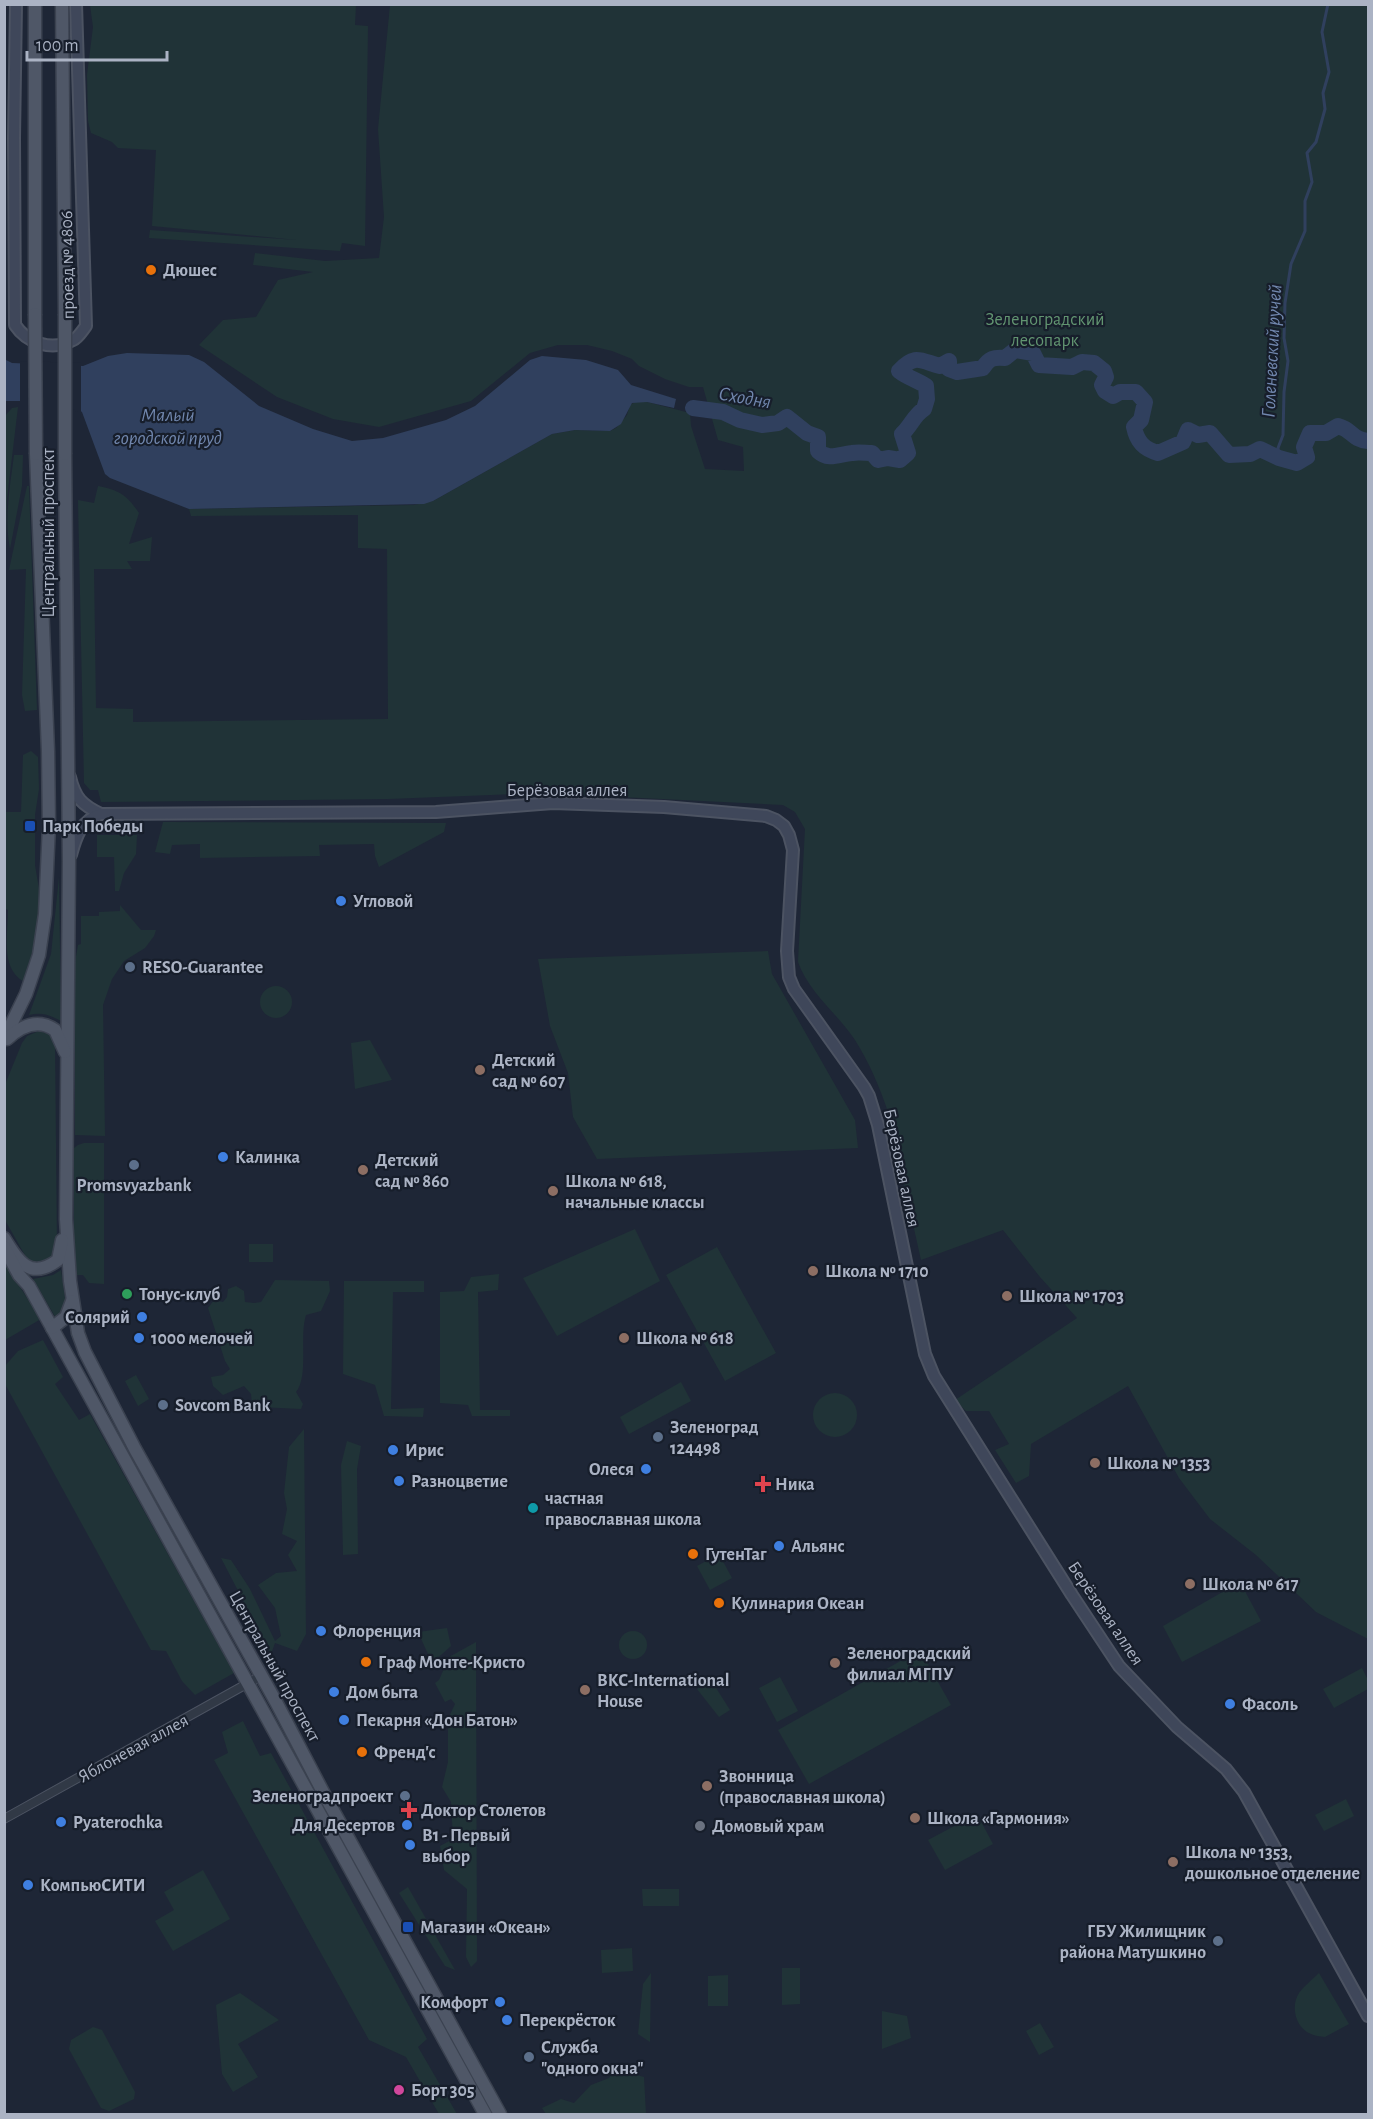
<svg xmlns="http://www.w3.org/2000/svg" width="1373" height="2119" font-family="'Alegreya Sans',sans-serif">
	<rect width="100%" height="100%" fill="#1e2636"/>
	<g fill="#203337">
		<path d="M90,5H356L355,25L368,26L365,246L342,243L340,251L149,238L150,230L297,240L152,226L156,150L118,148L112,142L91,133L88,121L87,75L93,27Z"/>
		<path d="M390,5H1368V1639L1316,1612L1256,1555L1210,1519L1179,1478L1128,1386L1031,1444L1029,1476L1016,1483L995,1450L1009,1444L989,1411H966L955,1400L1077,1318L1040,1277L1003,1230L921,1260L888,1112C880,1088 869,1062 855,1040C837,1013 809,993 798,962L805,829L795,812L783,805L539,793L388,799L101,802L98,790H90L84,783L78,500L94,503L98,486C119,490 127,495 139,513L129,544L152,537L150,561H127L132,569H94L96,708L133,709V722L388,719L387,549L358,548V515L191,516L189,509L414,505L433,501L552,434L575,430L610,431L616,428L627,415L630,405L635,402H647L690,413L691,426L705,469L744,471L743,447L718,440L703,387H689L665,379L639,366L632,359L612,351L587,345H558L530,353L471,401L379,427L333,419L277,397L199,345L223,320L256,317L278,280L313,272L253,265L255,253L325,261L379,258L384,217L378,129Z"/>
		<path d="M18,407L7,499L5,611V416L12,408Z"/>
		<path d="M14,455H23L22,486L10,549C4,518 10,486 14,455Z"/>
		<path d="M27,486H29L37,710L25,711L22,695L26,569L9,570Z"/>
		<path d="M31,751L38,757L39,789L35,815V865L39,889L38,916L33,950L23,981C0,967 8,934 8,910L4,908V812H21L23,755Z"/>
		<path d="M163,822L446,823L444,832L379,867L375,856L374,844L319,845L320,856L200,858V844L172,845L170,854L155,852Z"/>
		<path d="M97,835H137L136,854L124,873L119,891H115L114,857H97Z"/>
		<path d="M59,877L61,1021C50,1015 41,1012 29,1015L51,954Z"/>
		<path d="M120,905L141,930H156L154,936L145,948L124,961L112,979L103,1005L105,1136L75,1135V962L78,945L81,944V916H99V912L120,911Z"/>
		<path d="M768,951L772,974L855,1120L858,1148L597,1159L573,1117L568,1073L550,1026L538,959Z"/>
		<circle cx="276" cy="1002" r="16"/>
		<path d="M39,1031L52,1035L55,1042L57,1250L51,1259L43,1263H34L27,1259L5,1220L4,1087L22,1043L27,1036Z"/>
		<path d="M370,1040L392,1080L355,1089L351,1043Z"/>
		<path d="M84,1143H104V1284L89,1283L83,1275H76L74,1267V1148L78,1145Z"/>
		<path d="M635,1229L660,1281L557,1336L523,1278Z"/>
		<rect x="249" y="1244" width="24" height="18"/>
		<path d="M717,1247L776,1353L725,1381L666,1275Z"/>
		<path d="M4,1263L41,1319L5,1340H4Z"/>
		<path d="M61,1270L66,1305L57,1320L33,1279L53,1275Z"/>
		<path d="M499,1274L498,1290L478,1292L480,1410H510V1416H472L468,1405L440,1403V1292L464,1291L471,1277Z"/>
		<path d="M275,1280L329,1281L330,1291L321,1311L306,1315C299,1337 309,1376 296,1392L303,1404L301,1409L259,1407L252,1404L251,1394L244,1386L223,1395L213,1386L211,1377L223,1375L230,1369L225,1361L208,1308L214,1300L223,1302L227,1297L228,1289L236,1286L244,1291L245,1302L254,1303L261,1302Z"/>
		<path d="M344,1281H424V1292H393L391,1409L424,1408L423,1417L384,1416L375,1385L343,1374Z"/>
		<path d="M43,1340L63,1377L55,1384L79,1420L90,1414L234,1673L195,1695L182,1681L166,1651L151,1650L5,1384V1366L18,1351Z"/>
		<path d="M136,1375L149,1399L138,1406L125,1381Z"/>
		<path d="M681,1382L691,1401L629,1434L620,1417Z"/>
		<circle cx="835" cy="1415" r="22"/>
		<path d="M304,1429L306,1634L297,1651L275,1643L271,1654L221,1558L231,1560L250,1589L275,1641L281,1636L275,1608L258,1585L276,1573L297,1571L288,1555L297,1541L282,1534L287,1509L284,1493L289,1447Z"/>
		<path d="M347,1441L361,1446L357,1469L358,1554L343,1555L341,1465Z"/>
		<path d="M719,1554L732,1578L710,1590L697,1566Z"/>
		<path d="M1240,1582L1261,1621L1182,1662L1163,1626Z"/>
		<path d="M447,1628L451,1646L432,1663L418,1632Z"/>
		<circle cx="633" cy="1645" r="14"/>
		<path d="M476,1642L477,1961L471,1967L466,1957L467,1889L444,1870L440,1846L453,1839L451,1802L442,1787L448,1762V1719L455,1704L451,1699L445,1702L435,1683L439,1680L449,1657Z"/>
		<path d="M920,1650L951,1705L809,1784L778,1730Z"/>
		<path d="M1362,1668L1368,1680V1689L1334,1708L1323,1689Z"/>
		<path d="M780,1677L798,1711L777,1722L759,1688Z"/>
		<path d="M711,1680L730,1710L719,1717L697,1689Z"/>
		<path d="M243,1721L260,1756L271,1753L427,2039L418,2047L457,2114H439L406,2057L369,2040L214,1760L228,1753L222,1732Z"/>
		<path d="M1346,1799L1354,1816L1324,1831L1315,1815Z"/>
		<path d="M977,1814L993,1844L945,1870L928,1840Z"/>
		<path d="M203,1870L230,1919L173,1951L155,1921L174,1910L164,1892Z"/>
		<path d="M408,1887L455,1970L445,1966L399,1893Z"/>
		<path d="M642,1889H679V1906H643Z"/>
		<path d="M632,1948L633,1971L602,1973L601,1950Z"/>
		<path d="M782,1968H800V2004L782,2005Z"/>
		<path d="M651,1973L650,2042L638,2034L643,1984Z"/>
		<path d="M1319,1973L1349,2024L1325,2037C1320,2036 1315,2036 1311,2034C1296,2028 1290,2007 1299,1993C1304,1986 1313,1979 1319,1973Z"/>
		<path d="M728,1975V2006H708V1976Z"/>
		<path d="M240,1993L279,2020L238,2044L258,2077L233,2092L222,2074L216,2005Z"/>
		<path d="M882,2011L907,2016L911,2038L882,2049Z"/>
		<path d="M1040,2023L1054,2047L1039,2055L1026,2031Z"/>
		<path d="M93,2027L102,2030L135,2092L134,2099L109,2111L101,2108L69,2049L71,2040Z"/>
		<path d="M615,2069L644,2077L646,2114H546L542,2108L561,2099L574,2103L591,2085L609,2078Z"/>
	</g>
	<path fill="#30405e" d="M127,353L189,355L204,362L259,406L313,429L352,441L383,438L446,420L475,406L530,360L542,356L586,360L618,370L631,385L676,399L674,408L647,402L632,403L621,424L610,431L575,430L552,434L433,501L424,504L189,509L110,478L105,474L82,412L67,401H5L4,359L12,363L83,366L108,356Z"/>
	<path fill="#1e2636" d="M20,361L81,363V418L80,414L66,404H20Z"/>
	<g fill="none" stroke-linecap="round" stroke-linejoin="round">
		<path stroke="#30405e" stroke-width="3" d="M1279,458L1278,448L1283,435L1284,392L1288,361L1284,338L1285,303L1291,264L1305,231V201L1312,182L1307,153L1316,142L1325,109L1323,93L1329,72L1322,32L1328,4"/>
		<path stroke="#30405e" stroke-width="16" d="M693,408L723,412L740,420L762,425L778,423L787,417L807,433L818,437V451C829,461 839,454 852,453C858,452 866,453 872,453L878,460L888,458L900,460L908,453L902,434C911,426 914,415 924,409L927,399L926,386C917,380 908,378 899,371C915,353 921,361 940,366L949,361V369L957,372L983,368C989,358 994,357 1005,358L1015,350L1033,353L1039,365L1072,367L1082,362L1094,363L1104,371L1106,377L1102,385L1105,391L1113,396L1120,392H1136L1145,402L1141,420L1134,427C1137,442 1144,449 1158,453L1183,442L1188,430L1198,435L1210,433L1229,455L1250,454L1260,449L1279,458L1297,463L1307,457L1304,447L1310,433H1326L1338,426C1353,430 1351,439 1368,441"/>
		<g stroke="#4c5362" stroke-width="10">
			<path id="street" d="M4,1819L261,1676"/>
		</g>
		<g stroke="#4c5362" stroke-width="14">
			<g id="secondary">
				<path d="M16,4L14,138L15,325C27,343 52,352 73,340C78,338 82,331 86,326L76,4"/>
				<path d="M70,777C75,798 82,805 101,814"/>
				<path d="M71,855C76,837 81,820 101,814L436,812L553,803L664,807L766,816L776,820L784,826L789,835L793,850L787,951L789,977L794,989L864,1087L869,1096L878,1125L925,1354L934,1376L1072,1595L1119,1666L1177,1727L1226,1769L1244,1792L1368,2016"/>
			</g>
		</g>
		<g stroke="#3b4250" stroke-width="15">
			<g id="primary">
				<path d="M35,4V314"/>
				<path d="M62,4L65,314"/>
				<path d="M65,454L69,861L66,1219L70,1281L78,1333L85,1352L135,1449L276,1702L324,1794L500,2114"/>
				<path d="M4,1039L26,994L39,955L45,914L49,825L48,751L36,454"/>
				<path d="M7,1039C21,1026 38,1018 55,1030L65,1052"/>
				<path d="M4,1238C18,1261 30,1281 58,1260L62,1240"/>
				<path d="M4,1247L19,1275L29,1286L485,2114"/>
				<path d="M52,1328L66,1317L72,1301"/>
			</g>
		</g>
		<use href="#street" stroke="#313946" stroke-width="8"/>
		<use href="#secondary" stroke="#3f475a" stroke-width="10"/>
		<use href="#primary" stroke="#4f5767" stroke-width="12"/>
		<g stroke="#3b4250" stroke-width="15" stroke-linecap="butt">
			<g id="primary-bridge">
				<path d="M35,314L36,454"/>
				<path d="M65,314V454"/>
			</g>
		</g>
		<use href="#primary-bridge" stroke="#4f5767" stroke-width="12"/>
	</g>
	<g fill="#e8710a" stroke="#171e2b" stroke-width="2">
		<circle cx="151" cy="270" r="6"/>
		<circle cx="693" cy="1554" r="6"/>
		<circle cx="719" cy="1603" r="6"/>
		<circle cx="366" cy="1662" r="6"/>
		<circle cx="362" cy="1752" r="6"/>
	</g>
	<g fill="#1a4fb4" stroke="#171e2b" stroke-width="2">
		<rect x="24" y="820" width="12" height="12" rx="3"/>
		<rect x="402" y="1921" width="12" height="12" rx="3"/>
	</g>
	<g fill="#3f7fe0" stroke="#171e2b" stroke-width="2">
		<circle cx="341" cy="901" r="6"/>
		<circle cx="223" cy="1157" r="6"/>
		<circle cx="142" cy="1317" r="6"/>
		<circle cx="139" cy="1338" r="6"/>
		<circle cx="393" cy="1450" r="6"/>
		<circle cx="646" cy="1469" r="6"/>
		<circle cx="399" cy="1481" r="6"/>
		<circle cx="779" cy="1546" r="6"/>
		<circle cx="321" cy="1631" r="6"/>
		<circle cx="334" cy="1692" r="6"/>
		<circle cx="1230" cy="1704" r="6"/>
		<circle cx="344" cy="1720" r="6"/>
		<circle cx="61" cy="1822" r="6"/>
		<circle cx="407" cy="1825" r="6"/>
		<circle cx="410" cy="1845" r="6"/>
		<circle cx="28" cy="1885" r="6"/>
		<circle cx="500" cy="2002" r="6"/>
		<circle cx="507" cy="2020" r="6"/>
	</g>
	<g fill="#5c6f8a" stroke="#171e2b" stroke-width="2">
		<circle cx="130" cy="967" r="6"/>
		<circle cx="134" cy="1165" r="6"/>
		<circle cx="163" cy="1405" r="6"/>
		<circle cx="658" cy="1437" r="6"/>
		<circle cx="405" cy="1796" r="6"/>
		<circle cx="1218" cy="1941" r="6"/>
		<circle cx="529" cy="2057" r="6"/>
	</g>
	<g fill="#8d6e63" stroke="#171e2b" stroke-width="2">
		<circle cx="480" cy="1070" r="6"/>
		<circle cx="363" cy="1170" r="6"/>
		<circle cx="553" cy="1191" r="6"/>
		<circle cx="813" cy="1271" r="6"/>
		<circle cx="1007" cy="1296" r="6"/>
		<circle cx="624" cy="1338" r="6"/>
		<circle cx="1095" cy="1463" r="6"/>
		<circle cx="1190" cy="1584" r="6"/>
		<circle cx="835" cy="1663" r="6"/>
		<circle cx="585" cy="1690" r="6"/>
		<circle cx="707" cy="1786" r="6"/>
		<circle cx="915" cy="1818" r="6"/>
		<circle cx="1173" cy="1862" r="6"/>
	</g>
	<circle fill="#2e9e5b" stroke="#171e2b" stroke-width="2" cx="127" cy="1294" r="6"/>
	<g fill="#e0444e" stroke="#171e2b" stroke-width="2">
		<path d="M760 1475h6v6h6v6h-6v6h-6v-6h-6v-6h6z"/>
		<path d="M406 1801h6v6h6v6h-6v6h-6v-6h-6v-6h6z"/>
	</g>
	<circle fill="#0f9aa8" stroke="#171e2b" stroke-width="2" cx="533" cy="1508" r="6"/>
	<circle fill="#6b7280" stroke="#171e2b" stroke-width="2" cx="700" cy="1826" r="6"/>
	<circle fill="#d1479c" stroke="#171e2b" stroke-width="2" cx="399" cy="2090" r="6"/>
	<g text-anchor="middle" stroke-width="4.5" stroke-linejoin="round" paint-order="stroke">
		<g font-size="18" fill="#abb3c4" stroke="#171e2b">
			<text transform="translate(67 265) rotate(-91)" y="6">проезд № 4806</text>
			<text transform="translate(48 533) rotate(-90)" y="6">Центральный проспект</text>
			<text x="567" y="796">Берёзовая аллея</text>
			<text transform="translate(902 1168) rotate(78)" y="6">Берёзовая аллея</text>
			<text transform="translate(1106 1613) rotate(56)" y="6">Берёзовая аллея</text>
			<text transform="translate(275 1666) rotate(61)" y="6">Центральный проспект</text>
			<text transform="translate(133 1748) rotate(-29)" y="6">Яблоневая аллея</text>
		</g>
		<g font-size="18" font-weight="bold" fill="#abb3c4" stroke="#171e2b" text-anchor="start">
			<text x="163" y="276">Дюшес</text>
			<text x="42" y="832">Парк Победы</text>
			<text x="353" y="907">Угловой</text>
			<text x="142" y="973">RESO-Guarantee</text>
			<text x="492" y="1066">Детский<tspan x="492" dy="21">сад № 607</tspan></text>
			<text x="235" y="1163">Калинка</text>
			<text x="375" y="1166">Детский<tspan x="375" dy="21">сад № 860</tspan></text>
			<text x="565" y="1187">Школа № 618,<tspan x="565" dy="21">начальные классы</tspan></text>
			<text x="134" y="1191" text-anchor="middle">Promsvyazbank</text>
			<text x="825" y="1277">Школа № 1710</text>
			<text x="139" y="1300">Тонус-клуб</text>
			<text x="1019" y="1302">Школа № 1703</text>
			<text x="130" y="1323" text-anchor="end">Солярий</text>
			<text x="151" y="1344">1000 мелочей</text>
			<text x="636" y="1344">Школа № 618</text>
			<text x="175" y="1411">Sovcom Bank</text>
			<text x="670" y="1433">Зеленоград<tspan x="670" dy="21">124498</tspan></text>
			<text x="405" y="1456">Ирис</text>
			<text x="1107" y="1469">Школа № 1353</text>
			<text x="634" y="1475" text-anchor="end">Олеся</text>
			<text x="411" y="1487">Разноцветие</text>
			<text x="775" y="1490">Ника</text>
			<text x="545" y="1504">частная<tspan x="545" dy="21">православная школа</tspan></text>
			<text x="791" y="1552">Альянс</text>
			<text x="705" y="1560">ГутенТаг</text>
			<text x="1202" y="1590">Школа № 617</text>
			<text x="731" y="1609">Кулинария Океан</text>
			<text x="333" y="1637">Флоренция</text>
			<text x="847" y="1659">Зеленоградский<tspan x="847" dy="21">филиал МГПУ</tspan></text>
			<text x="378" y="1668">Граф Монте-Кристо</text>
			<text x="597" y="1686">ВКС-International<tspan x="597" dy="21">House</tspan></text>
			<text x="346" y="1698">Дом быта</text>
			<text x="1242" y="1710">Фасоль</text>
			<text x="356" y="1726">Пекарня «Дон Батон»</text>
			<text x="374" y="1758">Френд'с</text>
			<text x="719" y="1782">Звонница<tspan x="719" dy="21">(православная школа)</tspan></text>
			<text x="393" y="1802" text-anchor="end">Зеленоградпроект</text>
			<text x="421" y="1816">Доктор Столетов</text>
			<text x="927" y="1824">Школа «Гармония»</text>
			<text x="73" y="1828">Pyaterochka</text>
			<text x="395" y="1831" text-anchor="end">Для Десертов</text>
			<text x="712" y="1832">Домовый храм</text>
			<text x="422" y="1841">В1 - Первый<tspan x="422" dy="21">выбор</tspan></text>
			<text x="1185" y="1858">Школа № 1353,<tspan x="1185" dy="21">дошкольное отделение</tspan></text>
			<text x="40" y="1891">КомпьюСИТИ</text>
			<text x="420" y="1933">Магазин «Океан»</text>
			<text x="1206" y="1937" text-anchor="end">ГБУ Жилищник<tspan x="1206" dy="21">района Матушкино</tspan></text>
			<text x="488" y="2008" text-anchor="end">Комфорт</text>
			<text x="519" y="2026">Перекрёсток</text>
			<text x="541" y="2053">Служба<tspan x="541" dy="21">"одного окна"</tspan></text>
			<text x="411" y="2096">Борт 305</text>
		</g>
		<g font-size="18" fill="#629571" stroke="#171e2b">
			<text x="1045" y="325">Зеленоградский<tspan x="1045" dy="21">лесопарк</tspan></text>
		</g>
		<g font-size="20" font-style="italic" fill="#7187ae" stroke="#171e2b">
			<text transform="translate(1271 351) rotate(-87)" y="7">Голеневский ручей</text>
			<text transform="translate(745 397) rotate(10)" y="7">Сходня</text>
			<text x="168" y="421">Малый<tspan x="168" dy="23">городской пруд</tspan></text>
		</g>
	</g>
	<rect width="1373" height="2119" fill="none" stroke="#abb3c4" stroke-width="12"/>
	<path d="M27 51v9h140v-9" fill="none" stroke="#abb3c4" stroke-width="3"/>
	<text x="36" y="51" font-size="18" fill="#abb3c4" stroke="#171e2b" stroke-width="4.5" paint-order="stroke">100 m</text>
</svg>
